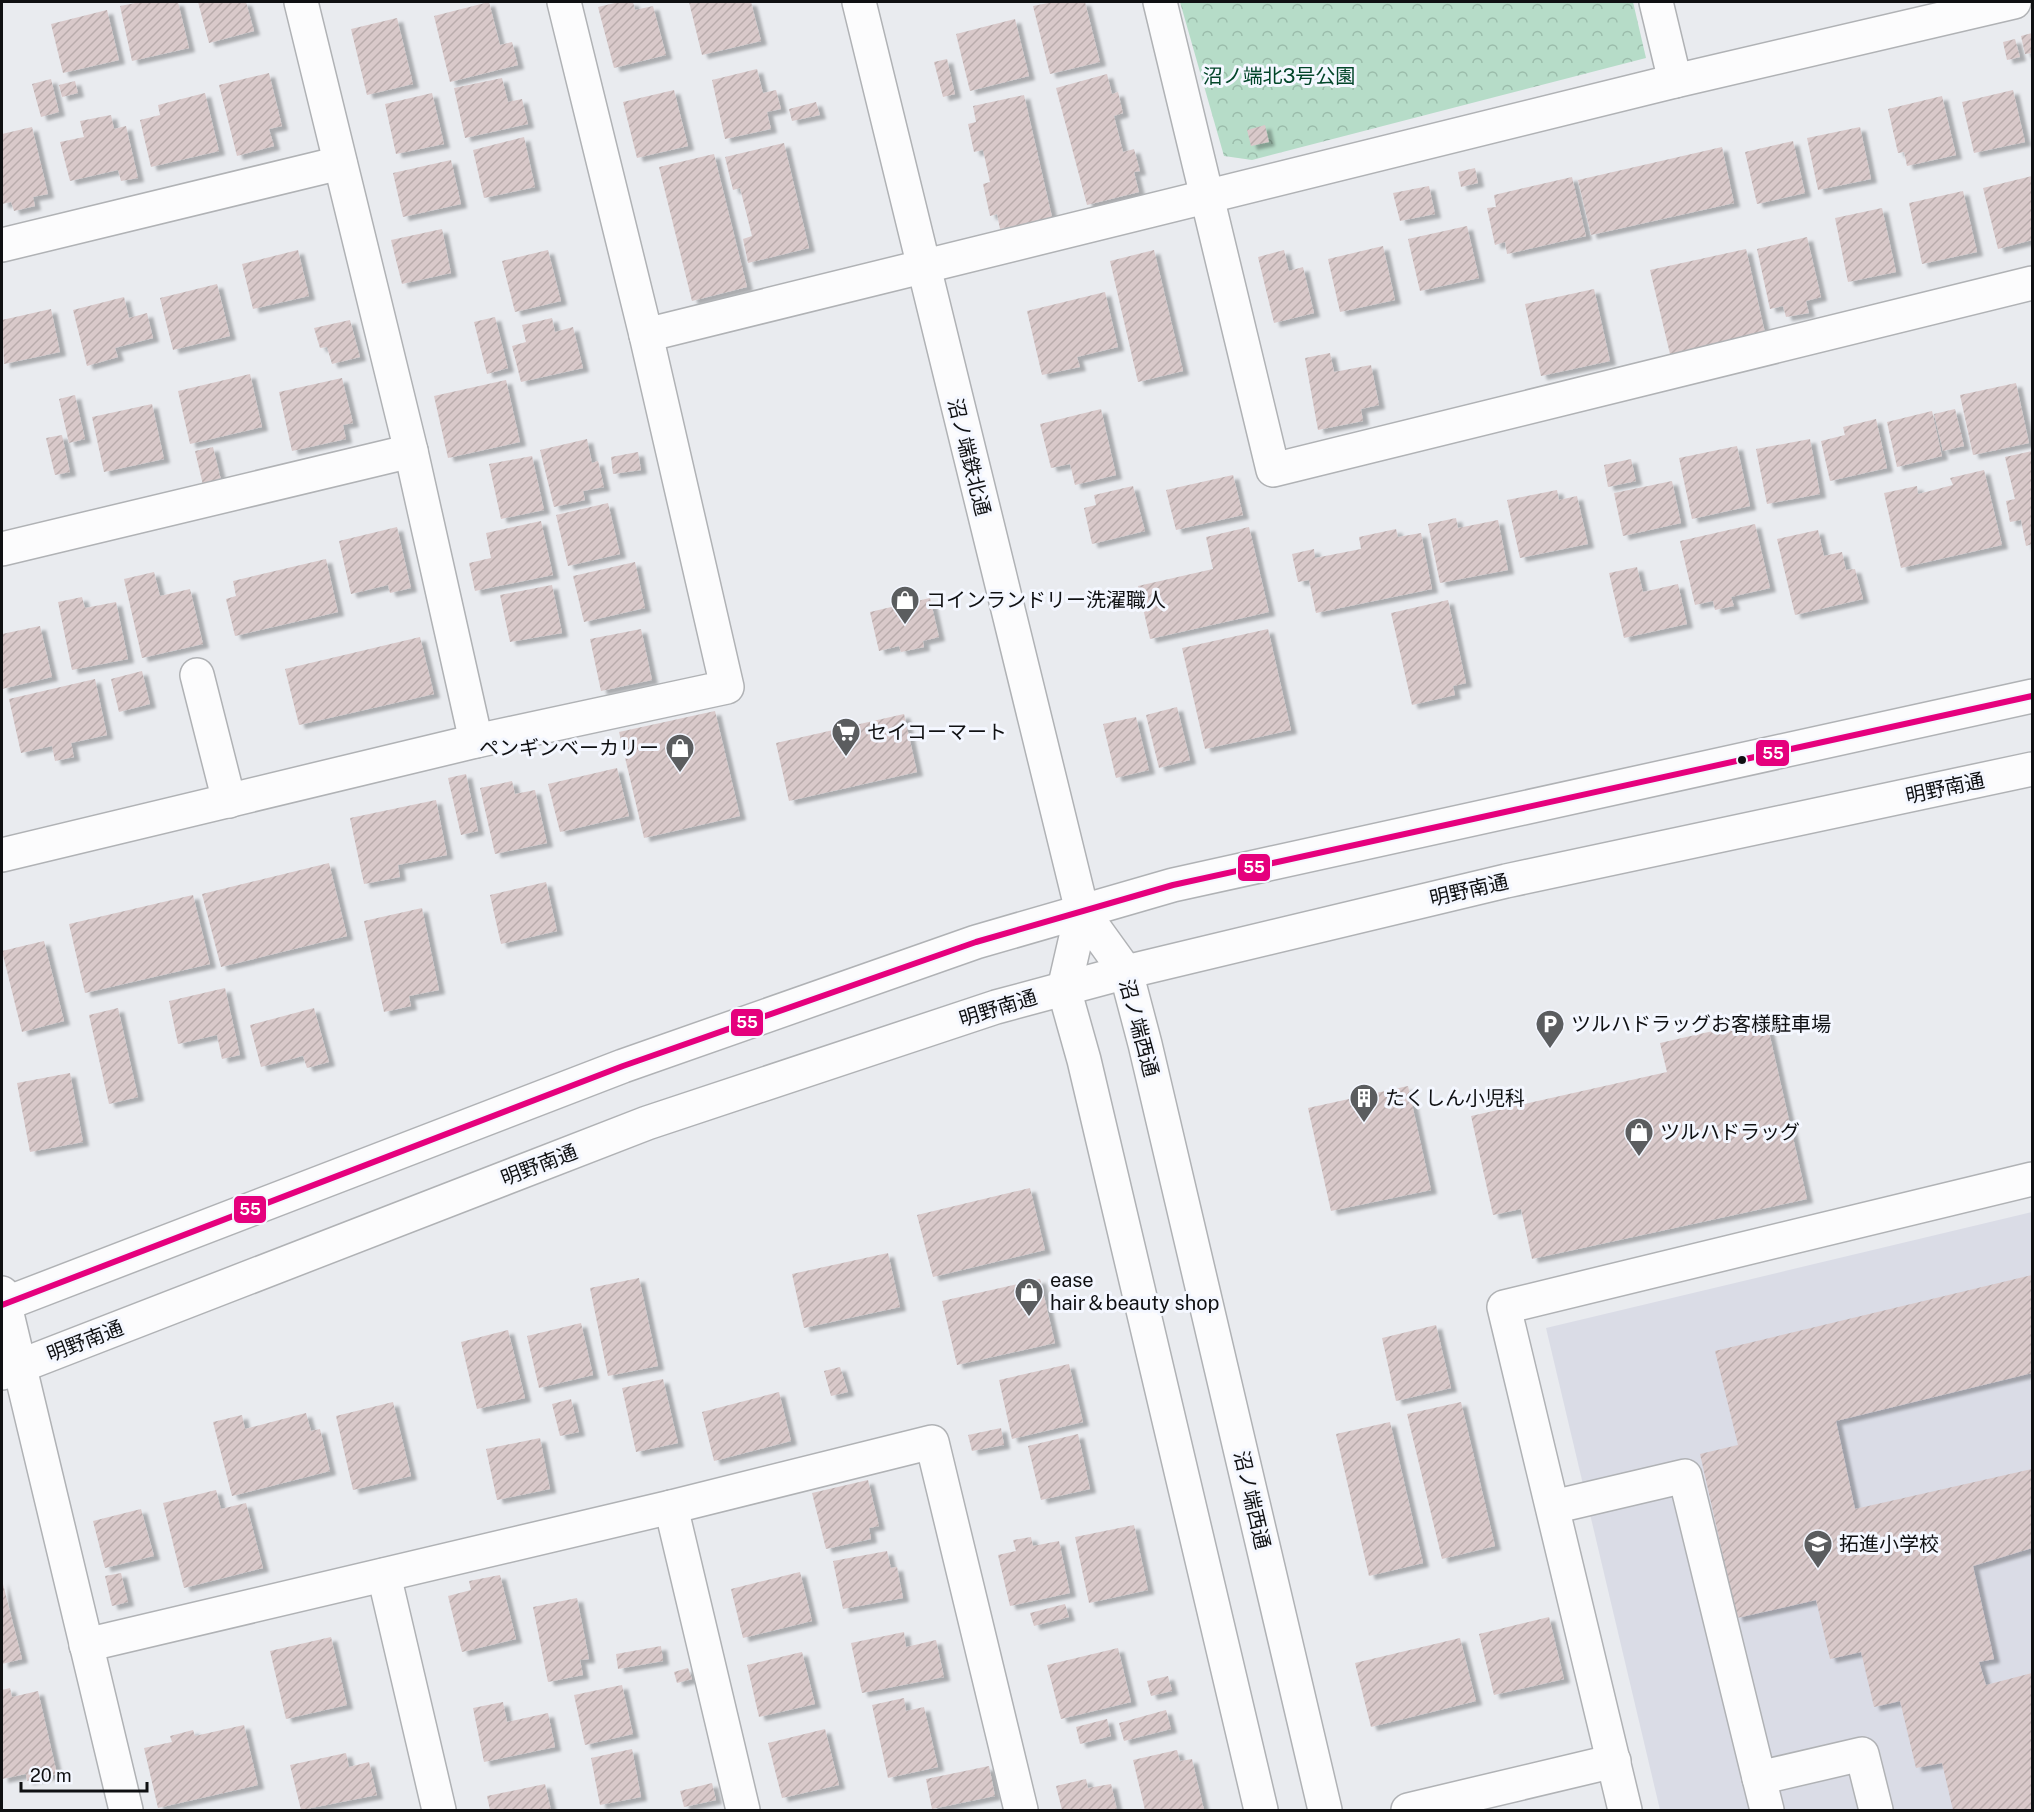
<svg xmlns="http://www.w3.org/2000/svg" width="2034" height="1812" font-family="'Public Sans','Noto Sans JP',sans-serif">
	<defs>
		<pattern id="park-crowns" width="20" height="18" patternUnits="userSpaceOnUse" patternTransform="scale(1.5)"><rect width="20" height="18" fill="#b6dcc8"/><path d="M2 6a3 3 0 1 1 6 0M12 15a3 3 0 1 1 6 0" fill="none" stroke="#9bbcab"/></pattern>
		<pattern id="building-hatch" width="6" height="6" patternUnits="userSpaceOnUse" patternTransform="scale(1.5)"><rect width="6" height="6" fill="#d9c9ca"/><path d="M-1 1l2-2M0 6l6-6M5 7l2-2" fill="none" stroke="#b9acac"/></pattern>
		<filter id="shadow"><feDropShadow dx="6" dy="4" stdDeviation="1.5" flood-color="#0004"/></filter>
	</defs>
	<rect width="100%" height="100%" fill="#e9ebef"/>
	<path fill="#dadce6" d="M2032,1212V1810H1660L1546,1328Z"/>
	<path fill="url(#park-crowns)" d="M1180,2H1633L1646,58L1252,160L1224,156Z"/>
	<g fill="url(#building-hatch)" filter="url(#shadow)">
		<path d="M141,2H178L189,48L132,61L120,6Z"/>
		<path d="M198,2H246L254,31L209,43Z"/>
		<path d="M489,2L500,45L512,42L518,65L450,82L434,16Z"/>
		<path d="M619,2H633L635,10L653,6L666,55L614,68L598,7Z"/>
		<path d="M689,2H751L761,41L702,55Z"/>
		<path d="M1053,2H1085L1100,62L1050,74L1033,6Z"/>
		<path d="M107,10L119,60L63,73L51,24Z"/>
		<path d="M397,18L413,84L367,95L351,29Z"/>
		<path d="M1015,19L1029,76L970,91L956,34Z"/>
		<path d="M2032,33V53L2025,54L2021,36Z"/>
		<path d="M2015,39L2020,57L2007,60L2003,42Z"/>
		<path d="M947,59L955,94L943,97L934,62Z"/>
		<path d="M757,69L763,93L776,90L781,109L767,112L771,129L725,139L712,80Z"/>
		<path d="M269,73L282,126L269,129L274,146L237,156L219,85Z"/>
		<path d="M1107,74L1112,94L1118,92L1123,113L1114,116L1123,152L1134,149L1140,171L1134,172L1139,192L1087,205L1056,88Z"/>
		<path d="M502,78L508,102L522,99L528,124L465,138L454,88Z"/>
		<path d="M51,79L59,112L41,117L32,84Z"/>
		<path d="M75,81L78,93L62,97L59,85Z"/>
		<path d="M674,90L688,146L637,158L623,102Z"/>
		<path d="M2013,90L2025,142L1974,153L1962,102Z"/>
		<path d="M205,93L219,151L151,167L140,120L160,115L158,105Z"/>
		<path d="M432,93L444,144L396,154L385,104Z"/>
		<path d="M1024,95L1052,217L1000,229L997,214L990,216L983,184L990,182L983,150L974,152L968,124L976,122L973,106Z"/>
		<path d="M1942,96L1956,155L1907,166L1904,152L1898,153L1888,109Z"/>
		<path d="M816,102L820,115L792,121L789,109Z"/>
		<path d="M111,115L114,129L126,126L138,178L121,181L118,170L70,181L60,142L84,137L80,121Z"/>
		<path d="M1265,125L1269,142L1251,146L1247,130Z"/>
		<path d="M32,127L48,194L33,197L35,206L14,211L11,202L2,204V134Z"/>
		<path d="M1860,127L1871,179L1818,190L1807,138Z"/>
		<path d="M524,137L535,187L484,198L473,150Z"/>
		<path d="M1793,141L1805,193L1757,204L1745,152Z"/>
		<path d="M784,143L809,248L748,263L743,239L752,236L740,188L733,190L725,157Z"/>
		<path d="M1722,147L1734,203L1591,235L1578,180Z"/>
		<path d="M714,154L747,287L692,301L659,167Z"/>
		<path d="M451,160L461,204L403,217L393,173Z"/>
		<path d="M1475,168L1478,183L1461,187L1458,172Z"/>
		<path d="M2032,176V240L1998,249L1983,188Z"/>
		<path d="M1572,177L1586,236L1507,254L1505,242L1495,245L1487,208L1496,207L1494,195Z"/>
		<path d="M1429,186L1435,214L1400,221L1393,193Z"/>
		<path d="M1963,191L1977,252L1922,264L1909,203Z"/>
		<path d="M1882,208L1896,272L1848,282L1835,218Z"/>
		<path d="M1467,226L1479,278L1420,291L1408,239Z"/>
		<path d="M442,229L451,273L402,284L391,240Z"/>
		<path d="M1807,237L1821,297L1806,301L1809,313L1786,317L1783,306L1770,309L1757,249Z"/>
		<path d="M1383,246L1395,300L1340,312L1328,259Z"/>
		<path d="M1746,249L1765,333L1670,354L1650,270Z"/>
		<path d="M298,250L309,296L253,309L242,264Z"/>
		<path d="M548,250L561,301L515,312L502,261Z"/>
		<path d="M1154,250L1183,371L1138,382L1110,261Z"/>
		<path d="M1284,250L1289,271L1303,267L1314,313L1274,323L1258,257Z"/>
		<path d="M217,284L230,336L173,350L160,298Z"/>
		<path d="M1594,289L1610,361L1541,376L1525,304Z"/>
		<path d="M1105,292L1118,347L1077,357L1080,367L1042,375L1027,311Z"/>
		<path d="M124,297L129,318L147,313L153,338L115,348L118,357L87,366L73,310Z"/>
		<path d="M51,309L60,352L4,364L2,320Z"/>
		<path d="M495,317L508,368L487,374L474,322Z"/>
		<path d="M552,318L555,332L573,327L583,368L521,382L512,346L526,342L522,325Z"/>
		<path d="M350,320L360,357L332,364L327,347L320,348L314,328Z"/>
		<path d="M1330,353L1334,372L1371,365L1379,405L1361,409L1363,421L1318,430L1305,358Z"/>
		<path d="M250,374L262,427L190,444L178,391Z"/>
		<path d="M342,378L353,423L343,425L346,439L292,451L279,392Z"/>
		<path d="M506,380L520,442L448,458L434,396Z"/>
		<path d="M2016,383L2029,443L1973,455L1960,395Z"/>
		<path d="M75,395L85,439L69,443L59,399Z"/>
		<path d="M152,404L164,459L104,472L92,417Z"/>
		<path d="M1101,409L1116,475L1075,485L1070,464L1051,468L1040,424Z"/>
		<path d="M1955,409L1964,446L1943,451L1934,414Z"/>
		<path d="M1932,411L1942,456L1897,467L1887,422Z"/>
		<path d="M1876,419L1887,468L1830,481L1821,441L1845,435L1843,427Z"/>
		<path d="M62,435L70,472L55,475L46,438Z"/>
		<path d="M587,439L592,463L598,461L604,487L583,491L585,500L554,507L540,450Z"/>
		<path d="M1810,439L1820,494L1767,504L1756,449Z"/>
		<path d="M1737,446L1750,506L1692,519L1679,458Z"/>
		<path d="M213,447L221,480L203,485L195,451Z"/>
		<path d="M2032,451V544L2026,546L2021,520L2010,522L2006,501L2015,499L2005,457Z"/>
		<path d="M638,452L641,470L613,474L611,457Z"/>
		<path d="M532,456L544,510L501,519L489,464Z"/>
		<path d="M1631,459L1636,481L1608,487L1604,465Z"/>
		<path d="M1984,470L2002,545L1901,568L1884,493L1917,486L1918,494L1953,485L1950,478Z"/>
		<path d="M1233,475L1243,515L1176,530L1166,490Z"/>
		<path d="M1672,481L1681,523L1623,536L1614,493Z"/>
		<path d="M1133,486L1145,531L1092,544L1084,508L1096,505L1094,495Z"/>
		<path d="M1557,490L1559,500L1577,496L1588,544L1520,558L1507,500Z"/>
		<path d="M608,503L620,554L568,566L556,515Z"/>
		<path d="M1456,518L1458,528L1498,520L1508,570L1440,583L1428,524Z"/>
		<path d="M541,521L553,575L475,591L469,563L491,558L486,533Z"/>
		<path d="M1755,524L1770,588L1731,597L1734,606L1715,610L1713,601L1695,605L1680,541Z"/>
		<path d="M397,527L411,588L390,593L388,585L351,594L339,541Z"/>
		<path d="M1249,527L1269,612L1150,639L1138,586L1213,569L1206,537Z"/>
		<path d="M1396,529L1398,537L1421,533L1432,589L1316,613L1309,580L1298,582L1292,554L1314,549L1315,558L1361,549L1359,537Z"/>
		<path d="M1818,530L1824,556L1842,552L1846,570L1855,569L1863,599L1795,615L1777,539Z"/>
		<path d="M326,559L338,612L235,636L226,599L236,596L233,581Z"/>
		<path d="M635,562L645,608L584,622L573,576Z"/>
		<path d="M1637,567L1643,592L1678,584L1687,624L1624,638L1609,573Z"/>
		<path d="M154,572L160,596L190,589L203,644L142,658L124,579Z"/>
		<path d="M552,585L562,633L510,642L500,595Z"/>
		<path d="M82,597L85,608L116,602L128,659L72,670L58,602Z"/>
		<path d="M930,598L939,637L923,641L924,647L901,652L899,646L879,651L870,612Z"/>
		<path d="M1448,600L1466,683L1453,686L1455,695L1412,705L1391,613Z"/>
		<path d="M40,626L52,677L2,689V634Z"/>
		<path d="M641,629L652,680L601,691L590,639Z"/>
		<path d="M1268,629L1291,730L1205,749L1182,648Z"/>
		<path d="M420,637L434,694L299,725L285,669Z"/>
		<path d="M142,671L150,704L119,712L111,679Z"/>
		<path d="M95,679L107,735L71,743L74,757L55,761L52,746L21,753L9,699Z"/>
		<path d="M1177,707L1190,760L1159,768L1146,715Z"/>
		<path d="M715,711L740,816L644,838L619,732Z"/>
		<path d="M904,714L917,772L789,801L776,743Z"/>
		<path d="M1136,717L1149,770L1116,778L1103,724Z"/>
		<path d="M617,768L629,816L560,832L548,784Z"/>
		<path d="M466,774L478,831L461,835L448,778Z"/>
		<path d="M512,781L515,794L535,790L547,843L495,854L480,788Z"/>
		<path d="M436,800L447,855L398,865L400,877L364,884L350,818Z"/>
		<path d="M329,863L347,936L221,967L202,894Z"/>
		<path d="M546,882L557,931L501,944L490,895Z"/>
		<path d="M193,895L210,964L85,993L69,924Z"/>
		<path d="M422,908L439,990L409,996L411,1006L384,1012L364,921Z"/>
		<path d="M44,941L64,1021L22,1032L2,951Z"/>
		<path d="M225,988L240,1055L222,1059L217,1035L178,1044L169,1001Z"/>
		<path d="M118,1008L138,1097L109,1104L89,1015Z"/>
		<path d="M314,1008L329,1062L307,1068L303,1056L261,1067L250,1025Z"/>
		<path d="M1766,1019L1807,1199L1532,1259L1521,1209L1493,1215L1471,1116L1667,1072L1660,1043Z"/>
		<path d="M70,1073L83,1142L30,1152L17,1083Z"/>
		<path d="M1408,1086L1431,1190L1331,1211L1308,1108Z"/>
		<path d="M1030,1188L1045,1250L933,1277L917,1215Z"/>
		<path d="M888,1253L900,1307L804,1328L792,1274Z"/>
		<path d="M2032,1275V1373L1836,1421L1855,1509L2032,1469V1548L1973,1566L1994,1659L1979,1662L1986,1685L2032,1673V1810H1953L1942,1763L1916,1768L1900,1701L1874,1707L1861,1652L1830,1659L1816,1600L1737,1618L1700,1454L1738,1445L1715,1351Z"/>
		<path d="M639,1278L658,1366L608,1376L590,1288Z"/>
		<path d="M1040,1279L1055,1343L957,1365L942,1301Z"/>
		<path d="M581,1323L593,1375L539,1388L527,1336Z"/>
		<path d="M1436,1325L1451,1388L1396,1401L1382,1338Z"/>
		<path d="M508,1330L525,1398L477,1409L461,1342Z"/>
		<path d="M1069,1364L1083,1422L1012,1439L999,1380Z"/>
		<path d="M840,1367L848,1392L831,1396L824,1371Z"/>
		<path d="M663,1379L678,1443L636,1452L622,1388Z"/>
		<path d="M779,1392L791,1441L714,1461L702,1412Z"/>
		<path d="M571,1399L579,1432L560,1436L552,1404Z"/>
		<path d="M393,1402L411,1476L353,1490L336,1416Z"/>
		<path d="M1461,1402L1495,1546L1442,1559L1407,1414Z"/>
		<path d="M306,1413L311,1431L320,1429L330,1471L232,1496L213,1422L242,1415L245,1429Z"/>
		<path d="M1390,1422L1423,1563L1369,1576L1336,1434Z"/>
		<path d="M1001,1428L1004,1445L972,1451L968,1435Z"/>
		<path d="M1078,1434L1090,1489L1041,1500L1028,1446Z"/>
		<path d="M540,1438L550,1489L497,1500L486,1449Z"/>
		<path d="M868,1480L879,1526L869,1528L871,1539L826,1549L812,1493Z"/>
		<path d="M216,1490L221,1509L246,1503L263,1568L184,1588L163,1503Z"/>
		<path d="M141,1509L154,1556L105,1568L93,1521Z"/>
		<path d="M1134,1525L1148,1590L1089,1603L1075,1537Z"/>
		<path d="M1031,1537L1033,1546L1059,1541L1070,1593L1010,1606L998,1555L1016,1551L1013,1540Z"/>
		<path d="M887,1551L891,1568L897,1567L903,1598L843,1609L833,1561Z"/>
		<path d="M800,1572L812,1621L743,1638L731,1589Z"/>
		<path d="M121,1573L128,1602L112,1606L105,1576Z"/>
		<path d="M500,1575L516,1639L462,1652L448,1596L471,1590L469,1581Z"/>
		<path d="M2,1580L22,1659L2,1664Z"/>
		<path d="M577,1598L589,1659L580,1660L583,1675L548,1682L533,1607Z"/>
		<path d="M1065,1604L1069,1617L1034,1626L1030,1613Z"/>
		<path d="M1549,1617L1564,1679L1494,1695L1479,1634Z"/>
		<path d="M904,1632L906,1647L936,1640L944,1677L862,1693L851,1643Z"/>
		<path d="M331,1637L347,1705L286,1719L270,1651Z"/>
		<path d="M1460,1638L1476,1701L1371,1727L1355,1663Z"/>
		<path d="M661,1646L663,1661L618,1669L616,1654Z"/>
		<path d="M1118,1648L1131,1702L1061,1719L1047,1665Z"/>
		<path d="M802,1652L815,1704L759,1717L747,1665Z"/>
		<path d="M688,1668L692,1679L677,1683L674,1672Z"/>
		<path d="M1168,1676L1172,1691L1151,1696L1147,1681Z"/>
		<path d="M622,1685L633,1734L585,1745L574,1695Z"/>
		<path d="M10,1688L12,1697L38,1691L57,1774L27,1781L26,1774L2,1779V1690Z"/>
		<path d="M904,1698L906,1711L924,1707L938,1767L888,1778L872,1705Z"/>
		<path d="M503,1702L507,1722L548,1713L555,1747L484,1762L473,1708Z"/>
		<path d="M1166,1710L1171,1729L1124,1741L1119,1723Z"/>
		<path d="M1107,1719L1111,1736L1080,1744L1076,1727Z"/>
		<path d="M244,1725L258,1785L158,1808L144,1748L172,1742L170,1736L193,1730L195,1736Z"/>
		<path d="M825,1729L839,1785L782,1798L768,1743Z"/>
		<path d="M632,1749L641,1797L600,1805L591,1758Z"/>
		<path d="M1177,1750L1180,1761L1192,1759L1204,1810H1145L1133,1760Z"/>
		<path d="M346,1753L349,1767L369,1762L377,1795L301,1810L290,1765Z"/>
		<path d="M989,1766L995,1796L932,1809L926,1779Z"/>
		<path d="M1086,1779L1088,1788L1111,1784L1117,1810H1062L1056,1786Z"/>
		<path d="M712,1783L716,1800L684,1807L680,1791Z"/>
		<path d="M545,1784L551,1810H490L487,1796Z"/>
	</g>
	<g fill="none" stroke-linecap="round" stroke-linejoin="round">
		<g stroke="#b0b2b5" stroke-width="36">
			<g id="minor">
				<path d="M301,2L411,451L476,741"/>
				<path d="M859,2L1082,911L1126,972L1145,1044L1325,1810"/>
				<path d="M1160,2L1273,470L2032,283"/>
				<path d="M1656,2L1675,81"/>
				<path d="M2,245L340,163"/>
				<path d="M646,335L1675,81L2014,2"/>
				<path d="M2,549L411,451"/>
				<path d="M197,675L229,801"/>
				<path d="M2,855L476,741L727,687L646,335L564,2"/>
				<path d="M1082,911L1064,989L1084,1060L1261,1810"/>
				<path d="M2,1293L126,1810"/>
				<path d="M2,1305L623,1066L976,942L1173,885L2032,696"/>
				<path d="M2,1373L647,1123L996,1007L1126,972L1506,881L2032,769"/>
				<path d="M671,1507L743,1810"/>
				<path d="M1553,1507L1685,1476L1759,1778L1862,1754L1876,1810"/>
				<path d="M384,1575L439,1810"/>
				<path d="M86,1645L671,1507L932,1442L1021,1810"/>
				<path d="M1759,1778L1767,1810"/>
				<path d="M1408,1810L1614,1761"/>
				<path d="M1625,1810L1504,1307L2032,1179"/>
			</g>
		</g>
		<use href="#minor" stroke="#fcfcfd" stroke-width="33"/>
		<g stroke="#f4f7ff" stroke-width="10">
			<path id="bus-1" d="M2,1305L623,1066L976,942L1173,885L2032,696"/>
		</g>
		<use href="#bus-1" stroke="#e5007d" stroke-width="6"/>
	</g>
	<defs>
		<g id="shop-pin" transform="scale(1.5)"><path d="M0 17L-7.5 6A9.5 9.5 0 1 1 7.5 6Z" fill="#5b5d5f" stroke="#f4f7ff"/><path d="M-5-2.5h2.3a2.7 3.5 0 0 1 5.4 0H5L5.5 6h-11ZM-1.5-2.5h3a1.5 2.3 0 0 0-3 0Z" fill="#fff"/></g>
		<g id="supermarket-pin" transform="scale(1.5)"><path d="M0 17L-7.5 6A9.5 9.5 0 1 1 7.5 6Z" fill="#5b5d5f" stroke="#f4f7ff"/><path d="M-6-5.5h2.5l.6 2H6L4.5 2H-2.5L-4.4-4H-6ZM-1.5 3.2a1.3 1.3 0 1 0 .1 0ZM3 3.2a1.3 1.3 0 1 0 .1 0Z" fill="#fff"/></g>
		<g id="parking-pin" transform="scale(1.5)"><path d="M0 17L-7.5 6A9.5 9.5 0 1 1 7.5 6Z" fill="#5b5d5f" stroke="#f4f7ff"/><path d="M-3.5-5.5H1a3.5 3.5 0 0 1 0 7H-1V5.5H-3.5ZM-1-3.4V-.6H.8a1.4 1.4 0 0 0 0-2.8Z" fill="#fff"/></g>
		<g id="building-pin" transform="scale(1.5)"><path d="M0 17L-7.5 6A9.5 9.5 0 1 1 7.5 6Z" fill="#5b5d5f" stroke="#f4f7ff"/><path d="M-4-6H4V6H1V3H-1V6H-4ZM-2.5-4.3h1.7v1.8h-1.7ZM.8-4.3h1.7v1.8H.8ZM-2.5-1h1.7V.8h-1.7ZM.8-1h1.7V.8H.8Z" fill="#fff"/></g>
		<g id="school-pin" transform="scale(1.5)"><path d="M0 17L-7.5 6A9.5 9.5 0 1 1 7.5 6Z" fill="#5b5d5f" stroke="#f4f7ff"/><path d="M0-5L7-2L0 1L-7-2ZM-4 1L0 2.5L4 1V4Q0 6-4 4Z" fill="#fff"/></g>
	</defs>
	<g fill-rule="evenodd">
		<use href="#shop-pin" x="905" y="600"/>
		<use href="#supermarket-pin" x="846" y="732"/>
		<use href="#shop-pin" x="680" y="748"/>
		<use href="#parking-pin" x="1550" y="1024"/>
		<use href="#building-pin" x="1364" y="1098"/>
		<use href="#shop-pin" x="1639" y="1132"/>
		<use href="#shop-pin" x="1029" y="1292"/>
		<use href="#school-pin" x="1818" y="1544"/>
	</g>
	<circle fill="#0f1012" stroke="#f4f7ff" stroke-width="2" cx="1742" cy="760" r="5"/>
	<g text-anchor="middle" stroke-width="6" stroke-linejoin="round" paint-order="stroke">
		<g font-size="20" fill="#024629" stroke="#f4f7ff">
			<text x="1279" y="83">沼ノ端北3号公園</text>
		</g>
		<g font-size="20" fill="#0f1012" stroke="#f4f7ff">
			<text transform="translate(969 457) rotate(76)" y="7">沼ノ端鉄北通</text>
			<text transform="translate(1945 788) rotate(-12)" y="7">明野南通</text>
			<text transform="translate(1469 890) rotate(-13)" y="7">明野南通</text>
			<text transform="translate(998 1008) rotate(-17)" y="7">明野南通</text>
			<text transform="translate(1139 1028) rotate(75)" y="7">沼ノ端西通</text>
			<text transform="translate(539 1165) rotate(-21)" y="7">明野南通</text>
			<text transform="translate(85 1341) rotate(-21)" y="7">明野南通</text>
			<text transform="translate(1252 1500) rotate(77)" y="7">沼ノ端西通</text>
		</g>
		<g font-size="20" fill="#0f1012" stroke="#f4f7ff" text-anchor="start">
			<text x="926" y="607">コインランドリー洗濯職人</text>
			<text x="867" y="739">セイコーマート</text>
			<text x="659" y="755" text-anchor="end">ペンギンベーカリー</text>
			<text x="1571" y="1031">ツルハドラッグお客様駐車場</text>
			<text x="1385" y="1105">たくしん小児科</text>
			<text x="1660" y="1139">ツルハドラッグ</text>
			<text x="1050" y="1287">ease<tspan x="1050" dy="23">hair＆beauty shop</tspan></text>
			<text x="1839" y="1551">拓進小学校</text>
		</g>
	</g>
	<g stroke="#f4f7ff" stroke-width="2">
		<rect x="1755" y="739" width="35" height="28" rx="6" fill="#e5007d"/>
		<rect x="1237" y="853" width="34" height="29" rx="6" fill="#e5007d"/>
		<rect x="730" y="1008" width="34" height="29" rx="6" fill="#e5007d"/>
		<rect x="233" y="1195" width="34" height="29" rx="6" fill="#e5007d"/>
	</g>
	<g font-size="16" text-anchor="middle" font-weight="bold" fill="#fff">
		<text x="1773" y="759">55</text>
		<text x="1254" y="873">55</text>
		<text x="747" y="1028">55</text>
		<text x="250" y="1215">55</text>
	</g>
	<rect width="2034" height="1812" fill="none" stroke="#0f1012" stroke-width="6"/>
	<path d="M21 1782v9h126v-9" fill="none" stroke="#0f1012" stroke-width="3"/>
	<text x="30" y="1782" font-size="18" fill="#0f1012" stroke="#f4f7ff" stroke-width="4.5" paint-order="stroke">20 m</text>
</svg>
